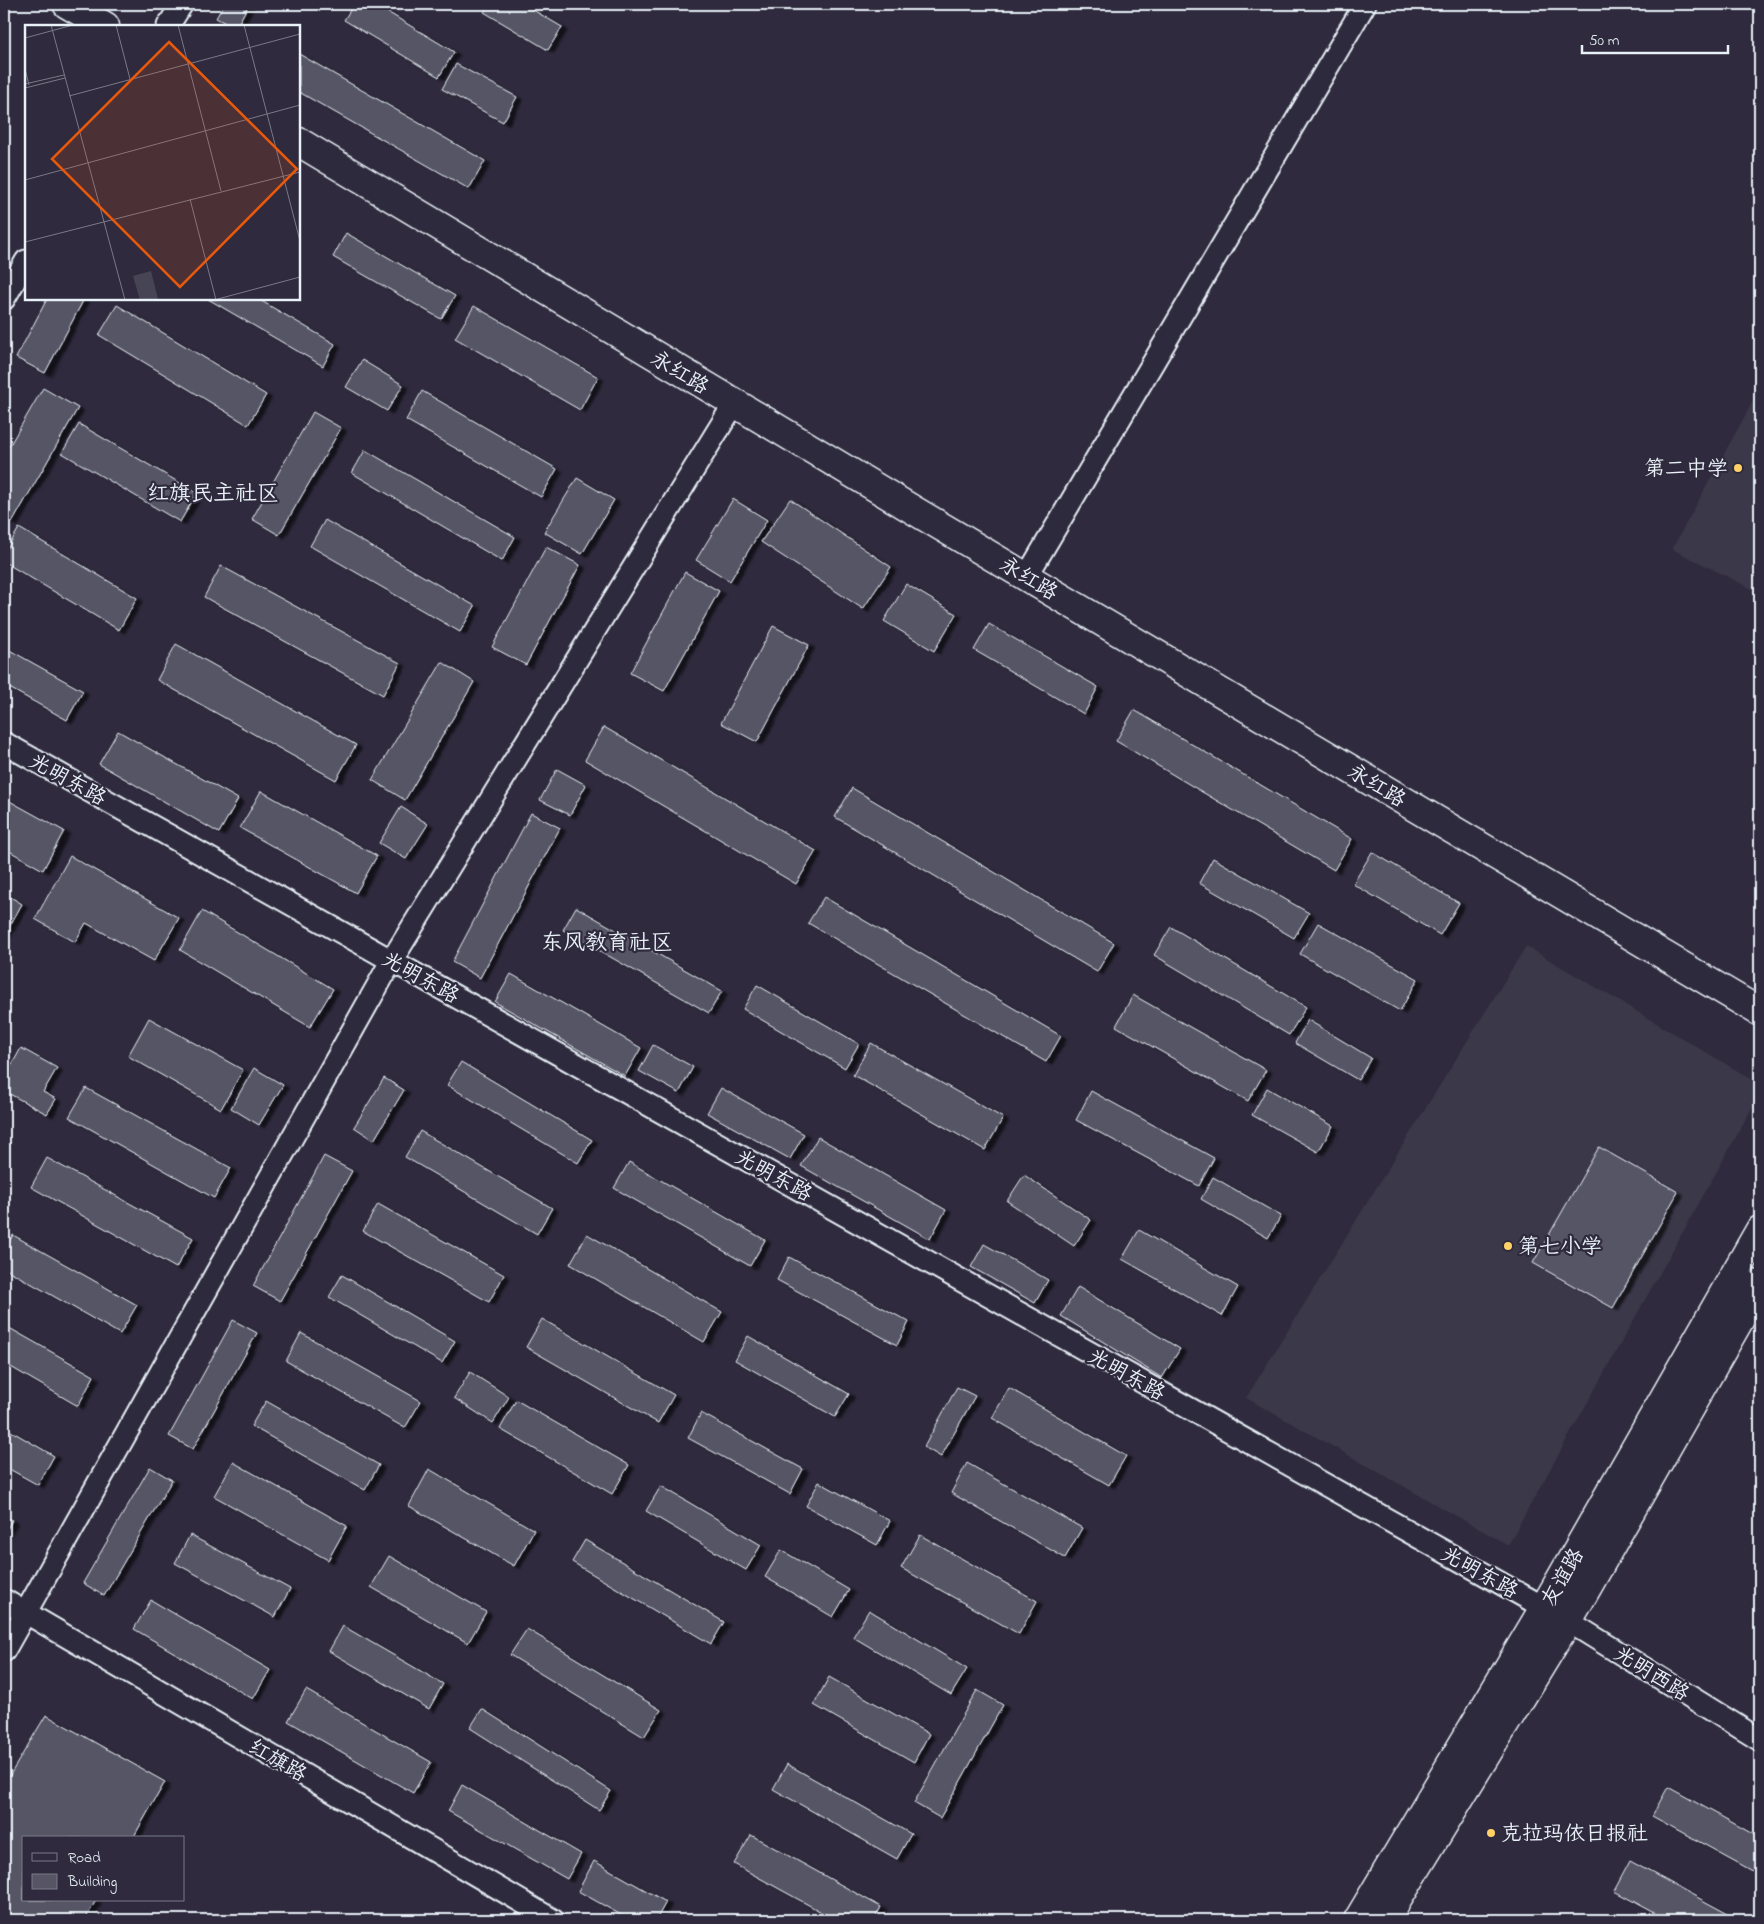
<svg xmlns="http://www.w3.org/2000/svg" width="1764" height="1924" font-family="'Indie Flower','LXGW WenKai TC',sans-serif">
	<defs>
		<filter id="shadow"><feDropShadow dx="5.5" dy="3" stdDeviation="1" flood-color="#0009"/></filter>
	</defs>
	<rect width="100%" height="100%" fill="#2f2a3d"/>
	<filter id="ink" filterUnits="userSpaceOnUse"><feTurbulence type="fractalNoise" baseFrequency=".02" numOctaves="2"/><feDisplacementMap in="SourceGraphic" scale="10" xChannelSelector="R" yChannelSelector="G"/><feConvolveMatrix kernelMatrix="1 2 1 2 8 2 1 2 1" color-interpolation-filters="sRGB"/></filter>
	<g filter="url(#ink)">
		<g fill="#3b3749">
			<path d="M1760,388V593L1672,549Z"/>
			<path d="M1526,946L1760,1084V1094L1508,1545L1246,1398Z"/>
		</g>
		<g fill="#575565" stroke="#e8f1f8" filter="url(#shadow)">
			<path d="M224,4H249L237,26H231L216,18Z"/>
			<path d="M354,4H374L454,52L439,77L344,20Z"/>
			<path d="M489,4H523L562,27L548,50L484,12Z"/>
			<path d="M299,54L485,161L469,189L299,92Z"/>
			<path d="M456,64L517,97L503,122L442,89Z"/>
			<path d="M346,233L455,296L441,319L333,257Z"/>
			<path d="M47,299H84L45,373L16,358Z"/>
			<path d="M208,299H258L335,344L323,366Z"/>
			<path d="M117,305L266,395L248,425L99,335Z"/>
			<path d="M474,306L598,377L580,410L455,338Z"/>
			<path d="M362,360L403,385L387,411L346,387Z"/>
			<path d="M43,388L78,408L12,523L4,518V455Z"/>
			<path d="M422,391L557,469L541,497L406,420Z"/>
			<path d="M313,412L341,428L279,535L252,519Z"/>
			<path d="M79,424L197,493L180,522L62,453Z"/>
			<path d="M365,450L515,537L502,561L352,473Z"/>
			<path d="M577,478L614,500L582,554L544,532Z"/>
			<path d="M733,499L767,520L730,581L696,560Z"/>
			<path d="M790,499L891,567L863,609L761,542Z"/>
			<path d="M325,520L475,606L460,632L310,546Z"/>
			<path d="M19,528L137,598L119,630L4,562V554Z"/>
			<path d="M546,547L580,565L526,665L492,647Z"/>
			<path d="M221,566L400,663L383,695L204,597Z"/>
			<path d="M685,572L719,591L664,691L630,673Z"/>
			<path d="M906,584L956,614L934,651L884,621Z"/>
			<path d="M989,624L1098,687L1084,714L974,650Z"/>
			<path d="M773,626L809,645L757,742L721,723Z"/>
			<path d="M176,644L356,745L336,780L157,680Z"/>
			<path d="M4,647L83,691L67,720L4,685Z"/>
			<path d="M442,662L474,682L405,800L372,780Z"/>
			<path d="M1134,710L1352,839L1334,870L1116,741Z"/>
			<path d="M604,727L816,851L796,884L585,760Z"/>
			<path d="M118,731L238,799L219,833L99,764Z"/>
			<path d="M557,769L586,785L570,815L540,800Z"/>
			<path d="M852,788L1114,943L1097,972L835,817Z"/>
			<path d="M261,791L377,856L356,893L240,828Z"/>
			<path d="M4,798L64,831L43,870L4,848Z"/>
			<path d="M401,807L428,824L406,859L379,843Z"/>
			<path d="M531,813L560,828L480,978L452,962Z"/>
			<path d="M1372,852L1459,903L1440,935L1353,884Z"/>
			<path d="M70,856L179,918L154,961L86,923L75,942L35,919Z"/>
			<path d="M1213,858L1309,913L1294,938L1199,883Z"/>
			<path d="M4,893L22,904L4,936Z"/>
			<path d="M824,897L1061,1036L1046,1062L808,923Z"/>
			<path d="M576,907L722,991L709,1013L563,930Z"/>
			<path d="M202,911L333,989L310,1027L180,950Z"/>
			<path d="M1318,923L1418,979L1400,1011L1300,954Z"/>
			<path d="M1171,927L1306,1007L1289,1035L1154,955Z"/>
			<path d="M511,974L641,1048L625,1076L495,1002Z"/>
			<path d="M757,985L859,1044L845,1068L743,1009Z"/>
			<path d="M1133,995L1266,1070L1248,1101L1116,1026Z"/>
			<path d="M149,1018L243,1070L221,1109L128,1056Z"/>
			<path d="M1308,1020L1371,1058L1358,1080L1295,1043Z"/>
			<path d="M871,1043L1003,1118L985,1150L853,1075Z"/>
			<path d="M653,1045L693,1067L679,1093L639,1071Z"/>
			<path d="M21,1048L57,1068L43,1092L56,1099L47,1114L4,1091V1069L9,1070Z"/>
			<path d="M461,1062L592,1140L578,1163L447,1085Z"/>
			<path d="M254,1068L283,1085L259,1125L231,1108Z"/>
			<path d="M384,1078L404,1090L374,1140L354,1127Z"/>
			<path d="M86,1088L231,1168L214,1198L69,1117Z"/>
			<path d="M721,1088L804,1134L790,1159L707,1113Z"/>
			<path d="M1267,1088L1333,1126L1318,1152L1252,1115Z"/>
			<path d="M1091,1091L1214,1158L1199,1186L1076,1120Z"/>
			<path d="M420,1131L552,1208L537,1234L405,1157Z"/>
			<path d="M818,1137L946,1210L930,1239L801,1166Z"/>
			<path d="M1599,1147L1678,1192L1613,1308L1533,1263Z"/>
			<path d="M324,1156L352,1171L280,1301L253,1286Z"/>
			<path d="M47,1158L193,1238L176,1268L31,1187Z"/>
			<path d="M629,1162L765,1240L750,1266L614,1188Z"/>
			<path d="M1024,1175L1091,1220L1074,1246L1007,1201Z"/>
			<path d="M1213,1177L1281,1216L1268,1238L1201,1199Z"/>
			<path d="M378,1204L504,1275L489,1302L363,1231Z"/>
			<path d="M1139,1230L1238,1287L1222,1316L1122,1259Z"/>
			<path d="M587,1234L722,1312L704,1342L570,1264Z"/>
			<path d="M13,1235L137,1305L120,1334L4,1268V1250Z"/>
			<path d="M984,1244L1048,1280L1035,1303L971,1267Z"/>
			<path d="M789,1257L909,1322L897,1345L777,1280Z"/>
			<path d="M342,1275L455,1341L442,1363L329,1297Z"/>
			<path d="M1078,1287L1180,1349L1162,1378L1061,1316Z"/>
			<path d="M542,1319L674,1395L658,1423L526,1347Z"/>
			<path d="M233,1320L257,1333L193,1449L169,1436Z"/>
			<path d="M4,1325L94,1376L78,1406L4,1363Z"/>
			<path d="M301,1333L421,1401L405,1428L286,1361Z"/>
			<path d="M748,1336L849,1394L835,1417L735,1360Z"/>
			<path d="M470,1372L509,1397L493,1423L454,1398Z"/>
			<path d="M957,1387L975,1396L941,1457L924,1447Z"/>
			<path d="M1009,1388L1126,1456L1109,1485L992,1418Z"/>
			<path d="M516,1400L629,1465L612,1494L500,1429Z"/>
			<path d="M266,1401L379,1465L365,1490L251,1426Z"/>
			<path d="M701,1413L803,1469L790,1494L688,1438Z"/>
			<path d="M4,1427L54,1456L38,1485L4,1466Z"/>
			<path d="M233,1462L347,1526L328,1560L214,1496Z"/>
			<path d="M967,1463L1082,1528L1065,1558L951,1493Z"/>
			<path d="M150,1467L172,1480L104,1596L83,1583Z"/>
			<path d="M429,1469L534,1530L514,1566L409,1506Z"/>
			<path d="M819,1482L890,1521L877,1545L806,1506Z"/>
			<path d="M661,1486L761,1545L746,1570L646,1511Z"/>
			<path d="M4,1516L12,1520L4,1535Z"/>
			<path d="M190,1535L290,1589L275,1617L175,1563Z"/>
			<path d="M920,1535L1037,1601L1019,1634L901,1568Z"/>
			<path d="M585,1540L724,1622L711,1644L572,1562Z"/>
			<path d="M781,1550L849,1590L833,1617L765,1577Z"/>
			<path d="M389,1556L486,1612L468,1643L371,1587Z"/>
			<path d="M151,1600L270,1670L253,1699L134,1629Z"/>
			<path d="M869,1610L967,1669L951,1695L853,1637Z"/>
			<path d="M343,1626L443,1684L429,1709L329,1651Z"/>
			<path d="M527,1629L661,1710L644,1737L510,1655Z"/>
			<path d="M829,1677L929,1734L914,1762L814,1705Z"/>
			<path d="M306,1690L431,1762L413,1793L288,1721Z"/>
			<path d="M977,1690L1003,1705L940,1818L914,1803Z"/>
			<path d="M482,1709L611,1791L599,1810L470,1728Z"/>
			<path d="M46,1715L165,1782L133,1838H24V1900H96L85,1920H4V1785Z"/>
			<path d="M787,1764L911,1834L897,1859L773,1789Z"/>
			<path d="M462,1785L581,1854L567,1879L448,1811Z"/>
			<path d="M1668,1787L1760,1838V1875L1652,1816Z"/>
			<path d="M751,1835L881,1907L874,1920H836L734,1864Z"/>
			<path d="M594,1861L666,1902L656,1920H630L578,1891Z"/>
			<path d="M1630,1861L1739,1920H1668L1614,1891Z"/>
		</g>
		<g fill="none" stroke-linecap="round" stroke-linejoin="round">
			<g stroke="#e8f1f8" stroke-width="25">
				<g id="street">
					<path d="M168,26L182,4"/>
					<path d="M4,299L26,261"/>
					<path d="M1027,576L1365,4"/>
					<path d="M4,743L1568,1621L1760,1740"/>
					<path d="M4,1600L553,1920"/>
					<path d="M4,1651L392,960L734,404"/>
				</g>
			</g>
			<g stroke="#e8f1f8" stroke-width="31">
				<g id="secondary">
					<path d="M67,4L105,26"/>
					<path d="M299,142C784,435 1273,723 1760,1012"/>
					<path d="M1358,1920L1544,1608L1760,1230"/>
					<path d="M1385,1920L1568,1621L1760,1284"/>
				</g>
			</g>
			<use href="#street" stroke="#2f2a3d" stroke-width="21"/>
			<use href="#secondary" stroke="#2f2a3d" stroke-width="28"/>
		</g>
	</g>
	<g fill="#ffd166" stroke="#2f2a3d" stroke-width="2">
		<circle cx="1738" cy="468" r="5"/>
		<circle cx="1508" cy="1246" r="5"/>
		<circle cx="1491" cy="1833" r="5"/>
	</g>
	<g text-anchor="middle" stroke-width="4.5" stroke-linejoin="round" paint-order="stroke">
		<g font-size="21" fill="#e8f1f8" stroke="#2f2a3d">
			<text transform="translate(680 372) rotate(31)" y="7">永红路</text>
			<text transform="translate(1029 578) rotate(31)" y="7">永红路</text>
			<text transform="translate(68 779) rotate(29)" y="7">光明东路</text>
			<text transform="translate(1377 785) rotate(31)" y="7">永红路</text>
			<text transform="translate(421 977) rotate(29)" y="7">光明东路</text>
			<text transform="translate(774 1175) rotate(29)" y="7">光明东路</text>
			<text transform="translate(1127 1374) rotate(29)" y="7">光明东路</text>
			<text transform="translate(1480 1572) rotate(29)" y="7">光明东路</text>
			<text transform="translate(1562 1577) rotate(-60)" y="7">友谊路</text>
			<text transform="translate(1652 1673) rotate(32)" y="7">光明西路</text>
			<text transform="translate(278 1760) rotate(30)" y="7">红旗路</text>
		</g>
		<g font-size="21" fill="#e8f1f8" stroke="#2f2a3d" text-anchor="start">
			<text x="1728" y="475" text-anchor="end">第二中学</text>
			<text x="1518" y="1253">第七小学</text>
			<text x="1501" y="1840">克拉玛依日报社</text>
		</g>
		<g font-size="22" fill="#e8f1f8" stroke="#2f2a3d">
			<text x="213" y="500">红旗民主社区</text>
			<text x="607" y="949">东风教育社区</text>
		</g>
	</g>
	<g transform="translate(25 25)">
		<rect width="275" height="275" fill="#2f2a3d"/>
		<path d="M126,246L133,274L115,275L108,251Z" fill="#464455"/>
		<path fill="none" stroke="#797a88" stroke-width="1" d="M26,0L100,275M91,0L105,54M153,0L196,166M219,0L275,216M0,13L48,0M0,44L4,60M0,59L39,50M0,63L40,53M44,71L275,9M0,155L275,80M165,174L191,275M0,217L275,147M189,275L275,252"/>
		<path fill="#e8590c" fill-opacity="0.15" stroke="#e8590c" stroke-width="2.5" d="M144,17L272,144L155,262L27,134Z"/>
		<rect width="275" height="275" fill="none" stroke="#e8f1f8" stroke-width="2.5"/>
	</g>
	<rect width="1764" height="1924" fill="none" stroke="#2f2a3d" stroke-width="20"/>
	<rect x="10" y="10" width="1744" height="1904" fill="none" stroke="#e8f1f8" stroke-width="2" filter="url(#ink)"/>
	<rect x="22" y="1836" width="162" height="65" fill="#2f2a3d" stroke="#797a88"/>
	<rect x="32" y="1853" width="25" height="8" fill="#2f2a3d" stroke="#797a88"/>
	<text x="68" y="1862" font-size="15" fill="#e8f1f8">Road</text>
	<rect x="32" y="1874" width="25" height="15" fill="#575565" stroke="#797a88"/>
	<text x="68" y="1886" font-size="15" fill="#e8f1f8">Building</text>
	<path d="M1582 45v8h146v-8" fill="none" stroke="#e8f1f8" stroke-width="2.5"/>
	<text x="1589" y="45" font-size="15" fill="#e8f1f8" stroke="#2f2a3d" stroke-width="4" paint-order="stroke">50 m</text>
</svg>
